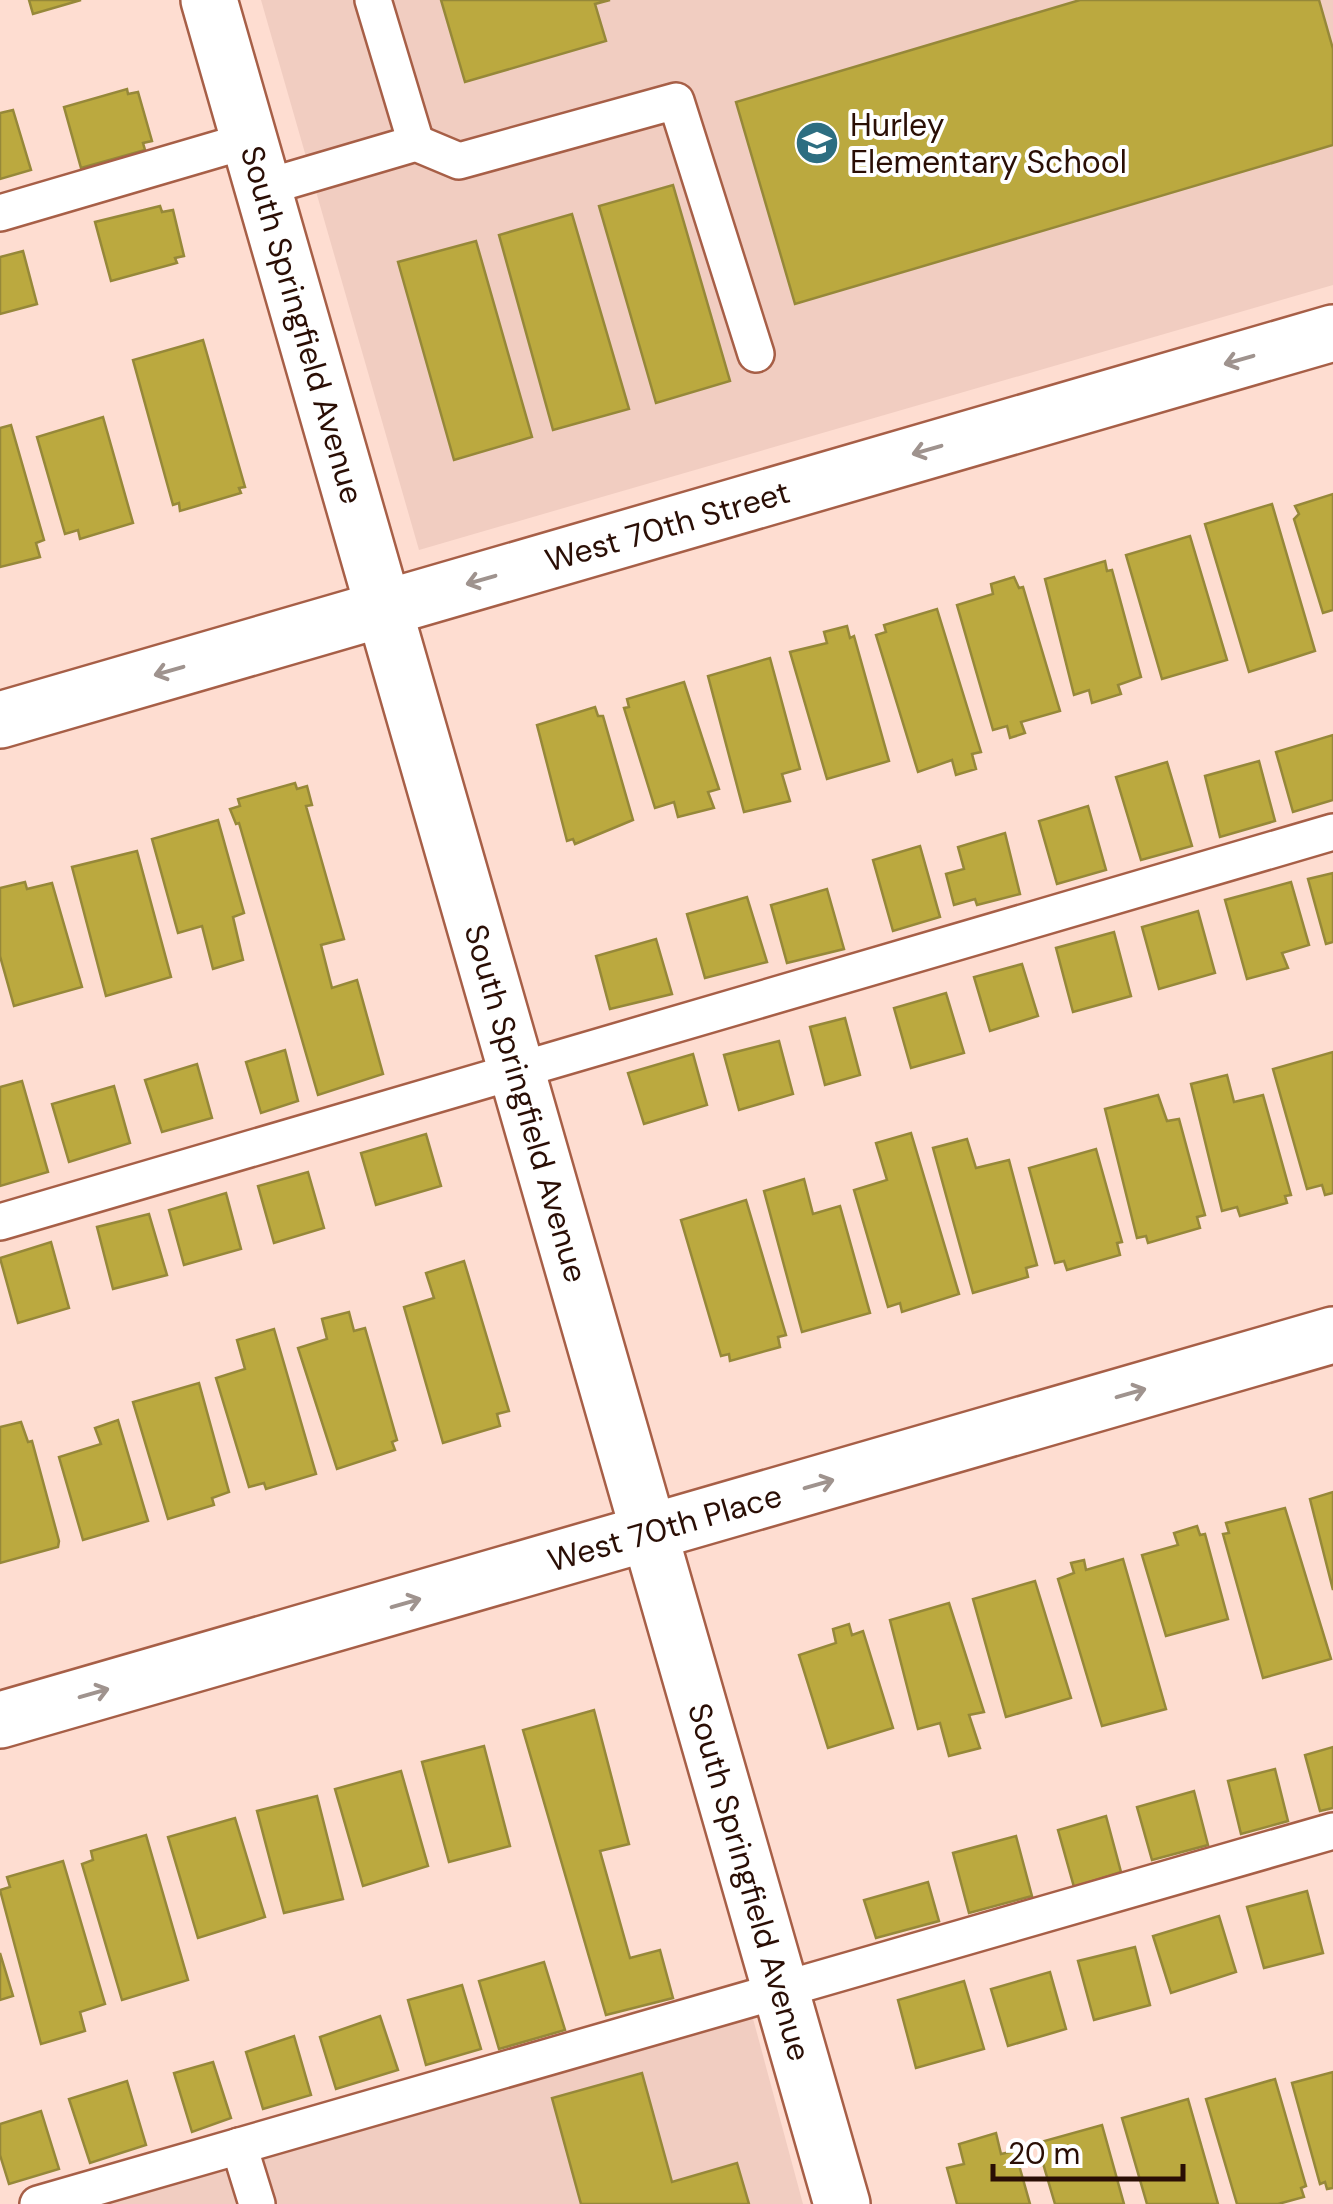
<svg xmlns="http://www.w3.org/2000/svg" width="1333" height="2204" font-family="'DM Sans',sans-serif">
	<rect width="100%" height="100%" fill="#feddd1"/>
	<g fill="#f1cdc1">
		<path d="M261,0H1333V285L419,550Z"/>
		<path d="M748,2000L803,2204H38Z"/>
	</g>
	<g fill="#bba93f" stroke="#968839" stroke-width="2.5">
		<path d="M29,0H81L33,14Z"/>
		<path d="M441,0H610L595,4L606,41L465,82Z"/>
		<path d="M1080,0H1319L1333,49V145L795,304L736,102Z"/>
		<path d="M127,89L128,94L138,92L152,141L143,143L145,150L81,168L64,107Z"/>
		<path d="M13,110L31,170L0,179V113Z"/>
		<path d="M673,185L730,381L656,403L599,206Z"/>
		<path d="M160,206L162,212L173,210L184,256L175,258L177,263L111,281L95,222Z"/>
		<path d="M572,214L629,409L553,430L499,235Z"/>
		<path d="M476,241L532,437L454,460L398,262Z"/>
		<path d="M23,251L37,304L0,314V257Z"/>
		<path d="M203,340L245,487L239,488L241,493L180,511L179,503L173,505L133,360Z"/>
		<path d="M103,417L133,523L80,539L78,530L65,534L37,437Z"/>
		<path d="M11,425L44,540L36,543L40,557L0,567V428Z"/>
		<path d="M1333,494V610L1323,613L1294,519L1299,514L1295,506Z"/>
		<path d="M1272,504L1315,651L1249,672L1205,524Z"/>
		<path d="M1190,536L1227,660L1162,679L1126,555Z"/>
		<path d="M1105,561L1107,571L1112,570L1141,677L1118,685L1121,694L1092,703L1089,690L1074,695L1045,579Z"/>
		<path d="M1014,577L1019,588L1023,587L1060,711L1021,722L1025,733L1010,738L1007,726L993,730L957,605L993,594L991,584Z"/>
		<path d="M937,609L981,752L972,754L976,769L956,775L952,760L918,772L876,635L886,632L884,625Z"/>
		<path d="M847,626L850,638L854,636L889,761L827,779L790,652L827,643L824,632Z"/>
		<path d="M770,658L800,769L782,774L790,801L744,812L708,676Z"/>
		<path d="M684,682L719,789L708,792L714,808L678,817L674,802L655,808L624,708L629,707L627,699Z"/>
		<path d="M595,707L598,716H603L633,820L575,844L573,839L567,841L537,725Z"/>
		<path d="M1333,735V800L1293,812L1276,752Z"/>
		<path d="M1259,761L1275,821L1220,837L1205,776Z"/>
		<path d="M1167,762L1192,846L1141,860L1116,777Z"/>
		<path d="M295,783L297,789L307,786L312,805L306,806L344,939L321,945L332,988L357,980L383,1074L318,1095L239,823L236,824L230,809L240,806L238,799Z"/>
		<path d="M1088,806L1106,870L1057,884L1039,821Z"/>
		<path d="M218,820L244,913L233,917L243,960L213,969L202,926L178,933L152,839Z"/>
		<path d="M1005,833L1020,894L977,905L975,899L954,905L946,874L964,869L958,847Z"/>
		<path d="M920,846L940,917L893,931L873,860Z"/>
		<path d="M137,851L171,977L106,996L72,867Z"/>
		<path d="M1333,873V942L1326,944L1308,879Z"/>
		<path d="M25,882L27,889L52,883L82,987L14,1006L0,956V888Z"/>
		<path d="M1291,882L1309,945L1282,953L1288,968L1247,979L1225,900Z"/>
		<path d="M827,889L844,949L787,963L771,905Z"/>
		<path d="M747,897L767,962L705,978L687,914Z"/>
		<path d="M1198,911L1215,973L1159,989L1142,927Z"/>
		<path d="M1114,932L1131,996L1073,1012L1056,948Z"/>
		<path d="M656,939L672,994L610,1009L596,956Z"/>
		<path d="M1022,964L1038,1016L990,1031L974,977Z"/>
		<path d="M946,993L964,1053L911,1068L894,1008Z"/>
		<path d="M845,1018L860,1075L825,1085L810,1027Z"/>
		<path d="M779,1041L793,1094L739,1110L724,1055Z"/>
		<path d="M285,1050L298,1101L261,1113L246,1062Z"/>
		<path d="M1333,1052V1193L1325,1195L1322,1185L1307,1189L1273,1069Z"/>
		<path d="M693,1054L707,1105L644,1124L628,1073Z"/>
		<path d="M197,1064L212,1118L162,1132L145,1080Z"/>
		<path d="M1227,1075L1234,1102L1263,1095L1291,1195L1285,1196L1287,1203L1240,1216L1237,1207L1222,1211L1191,1084Z"/>
		<path d="M22,1081L48,1172L0,1186V1087Z"/>
		<path d="M114,1086L130,1143L69,1162L52,1104Z"/>
		<path d="M1158,1095L1167,1121L1179,1119L1205,1215L1197,1217L1200,1228L1148,1243L1146,1236L1137,1238L1105,1109Z"/>
		<path d="M911,1133L959,1294L902,1312L900,1303L888,1307L854,1190L887,1180L876,1143Z"/>
		<path d="M426,1134L441,1186L376,1205L361,1153Z"/>
		<path d="M967,1139L976,1168L1009,1160L1037,1265L1026,1268L1028,1277L973,1293L933,1148Z"/>
		<path d="M1096,1149L1122,1242L1117,1243L1120,1255L1067,1270L1064,1261L1055,1263L1029,1168Z"/>
		<path d="M308,1172L324,1228L274,1243L258,1186Z"/>
		<path d="M804,1179L813,1214L840,1206L870,1313L802,1332L764,1191Z"/>
		<path d="M226,1193L241,1249L184,1265L169,1210Z"/>
		<path d="M746,1200L786,1335L778,1337L780,1347L730,1361L729,1354L721,1356L681,1220Z"/>
		<path d="M149,1214L167,1275L113,1289L97,1227Z"/>
		<path d="M51,1242L69,1308L18,1323L0,1258Z"/>
		<path d="M464,1261L509,1411L497,1414L500,1426L443,1443L404,1307L434,1298L426,1273Z"/>
		<path d="M349,1312L354,1331L365,1328L397,1440L392,1442L395,1450L337,1469L298,1348L327,1339L322,1319Z"/>
		<path d="M274,1329L316,1474L266,1489L264,1483L249,1487L216,1378L245,1369L237,1340Z"/>
		<path d="M199,1383L229,1492L212,1498L214,1505L168,1519L133,1402Z"/>
		<path d="M118,1420L148,1521L83,1540L59,1457L101,1444L95,1428Z"/>
		<path d="M21,1422L28,1442L32,1441L59,1541L58,1547L0,1563V1427Z"/>
		<path d="M1333,1492V1590L1310,1499Z"/>
		<path d="M1285,1508L1331,1659L1263,1678L1223,1534L1229,1533L1226,1523Z"/>
		<path d="M1197,1526L1200,1535L1205,1534L1228,1619L1166,1636L1142,1555L1178,1545L1174,1533Z"/>
		<path d="M1123,1559L1166,1709L1102,1726L1058,1579L1074,1573L1071,1563L1084,1560L1086,1570Z"/>
		<path d="M1035,1581L1071,1698L1006,1717L973,1599Z"/>
		<path d="M949,1603L984,1712L969,1715L980,1748L949,1756L940,1723L918,1729L890,1620Z"/>
		<path d="M849,1624L852,1635L863,1631L893,1728L828,1748L799,1655L836,1643L833,1629Z"/>
		<path d="M594,1710L629,1844L600,1851L630,1958L660,1950L673,1998L606,2015L523,1730Z"/>
		<path d="M484,1746L510,1846L449,1862L422,1762Z"/>
		<path d="M1333,1747V1808L1320,1811L1305,1755Z"/>
		<path d="M1275,1769L1288,1821L1241,1834L1228,1781Z"/>
		<path d="M401,1771L428,1866L363,1886L335,1789Z"/>
		<path d="M1194,1791L1208,1845L1152,1860L1137,1807Z"/>
		<path d="M317,1796L343,1899L284,1913L257,1811Z"/>
		<path d="M1106,1816L1121,1872L1074,1887L1058,1830Z"/>
		<path d="M235,1818L265,1917L198,1938L168,1837Z"/>
		<path d="M146,1835L188,1980L122,2000L82,1864L93,1860L91,1851Z"/>
		<path d="M1016,1836L1032,1896L969,1913L953,1853Z"/>
		<path d="M63,1861L105,2004L80,2012L85,2031L41,2044L0,1890L10,1887L7,1877Z"/>
		<path d="M928,1882L939,1921L876,1938L864,1900Z"/>
		<path d="M1307,1891L1323,1953L1264,1968L1247,1907Z"/>
		<path d="M1219,1916L1236,1972L1171,1993L1153,1936Z"/>
		<path d="M1135,1947L1150,2005L1094,2020L1078,1961Z"/>
		<path d="M0,1953L13,1996L0,2000Z"/>
		<path d="M544,1962L565,2030L499,2049L479,1981Z"/>
		<path d="M1050,1972L1066,2029L1008,2046L991,1989Z"/>
		<path d="M964,1981L984,2049L916,2068L898,2000Z"/>
		<path d="M462,1985L481,2049L426,2065L408,2000Z"/>
		<path d="M380,2016L398,2070L336,2089L320,2037Z"/>
		<path d="M294,2036L311,2095L263,2109L246,2052Z"/>
		<path d="M213,2062L231,2118L192,2132L174,2073Z"/>
		<path d="M1333,2072V2188L1327,2189L1325,2182L1320,2184L1292,2083Z"/>
		<path d="M642,2073L672,2182L737,2163L749,2204H581L552,2098Z"/>
		<path d="M1275,2079L1306,2186L1301,2188L1304,2197L1278,2204H1237L1206,2099Z"/>
		<path d="M127,2081L146,2145L90,2163L69,2099Z"/>
		<path d="M1188,2099L1218,2204H1147L1122,2118Z"/>
		<path d="M41,2111L59,2169L9,2184L0,2155V2124Z"/>
		<path d="M1102,2125L1124,2204H1055L1037,2143Z"/>
		<path d="M996,2133L1001,2154L1015,2151L1030,2204H957L947,2168L964,2164L959,2144Z"/>
	</g>
	<g fill="none" stroke-linecap="round" stroke-linejoin="round">
		<g stroke="#a75f47" stroke-width="40">
			<g id="service">
				<path d="M373,0L416,143"/>
				<path d="M263,188L416,143L459,161L676,101L756,354"/>
				<path d="M0,213L249,140"/>
				<path d="M0,1222L1333,832"/>
				<path d="M239,2146L257,2204"/>
				<path d="M38,2204L1333,1831"/>
			</g>
		</g>
		<g stroke="#a75f47" stroke-width="60">
			<g id="minor">
				<path id="s1" d="M209,0L842,2204"/>
				<path id="s2" d="M0,720L1333,333"/>
				<path id="s3" d="M0,1720L1333,1335"/>
			</g>
		</g>
		<use href="#service" stroke="#fff" stroke-width="35"/>
		<use href="#minor" stroke="#fff" stroke-width="55"/>
	</g>
	<defs><path id="oneway-shaft" d="M-6 0H5M1.5-3L5.5 0L1.5 3" fill="none" stroke-width="1.6" stroke-linecap="round" stroke-linejoin="round" transform="scale(2.5)"/></defs>
	<g stroke="#9f938e">
		<use href="#oneway-shaft" transform="translate(1239 360) rotate(164)"/>
		<use href="#oneway-shaft" transform="translate(927 450) rotate(164)"/>
		<use href="#oneway-shaft" transform="translate(481 580) rotate(164)"/>
		<use href="#oneway-shaft" transform="translate(169 671) rotate(164)"/>
		<use href="#oneway-shaft" transform="translate(1131 1393) rotate(-16)"/>
		<use href="#oneway-shaft" transform="translate(819 1484) rotate(-16)"/>
		<use href="#oneway-shaft" transform="translate(406 1603) rotate(-16)"/>
		<use href="#oneway-shaft" transform="translate(94 1693) rotate(-16)"/>
	</g>
	<defs>
		<g id="school-disc" transform="scale(2.25)"><circle r="9.5" fill="#2d6e81" stroke="#fff"/><path d="M0-5L7-2L0 1L-7-2ZM-4 1L0 2.5L4 1V4Q0 6-4 4Z" fill="#fff"/></g>
	</defs>
	<g fill-rule="evenodd">
		<use href="#school-disc" x="817" y="143"/>
	</g>
	<g text-anchor="middle" stroke-width="8" stroke-linejoin="round" paint-order="stroke">
		<g font-size="32" fill="#2a0e05" stroke="#fff" text-anchor="start">
			<text x="850" y="136">Hurley<tspan x="850" dy="37">Elementary School</tspan></text>
		</g>
		<g font-size="32" fill="#2a0e05" stroke="#fff">
			<text dy="11" stroke="none"><textPath href="#s1" startOffset="338">South Springfield Avenue</textPath></text>
			<text dy="11" stroke="none"><textPath href="#s2" startOffset="695">West 70th Street</textPath></text>
			<text dy="11" stroke="none"><textPath href="#s1" startOffset="1148">South Springfield Avenue</textPath></text>
			<text dy="11" stroke="none"><textPath href="#s3" startOffset="692">West 70th Place</textPath></text>
			<text dy="11" stroke="none"><textPath href="#s1" startOffset="1958">South Springfield Avenue</textPath></text>
		</g>
	</g>
	<path d="M993 2164v15h190v-15" fill="none" stroke="#2a0e05" stroke-width="5"/>
	<text x="1008" y="2164" font-size="30" fill="#2a0e05" stroke="#ffffff" stroke-width="8" paint-order="stroke">20 m</text>
</svg>
